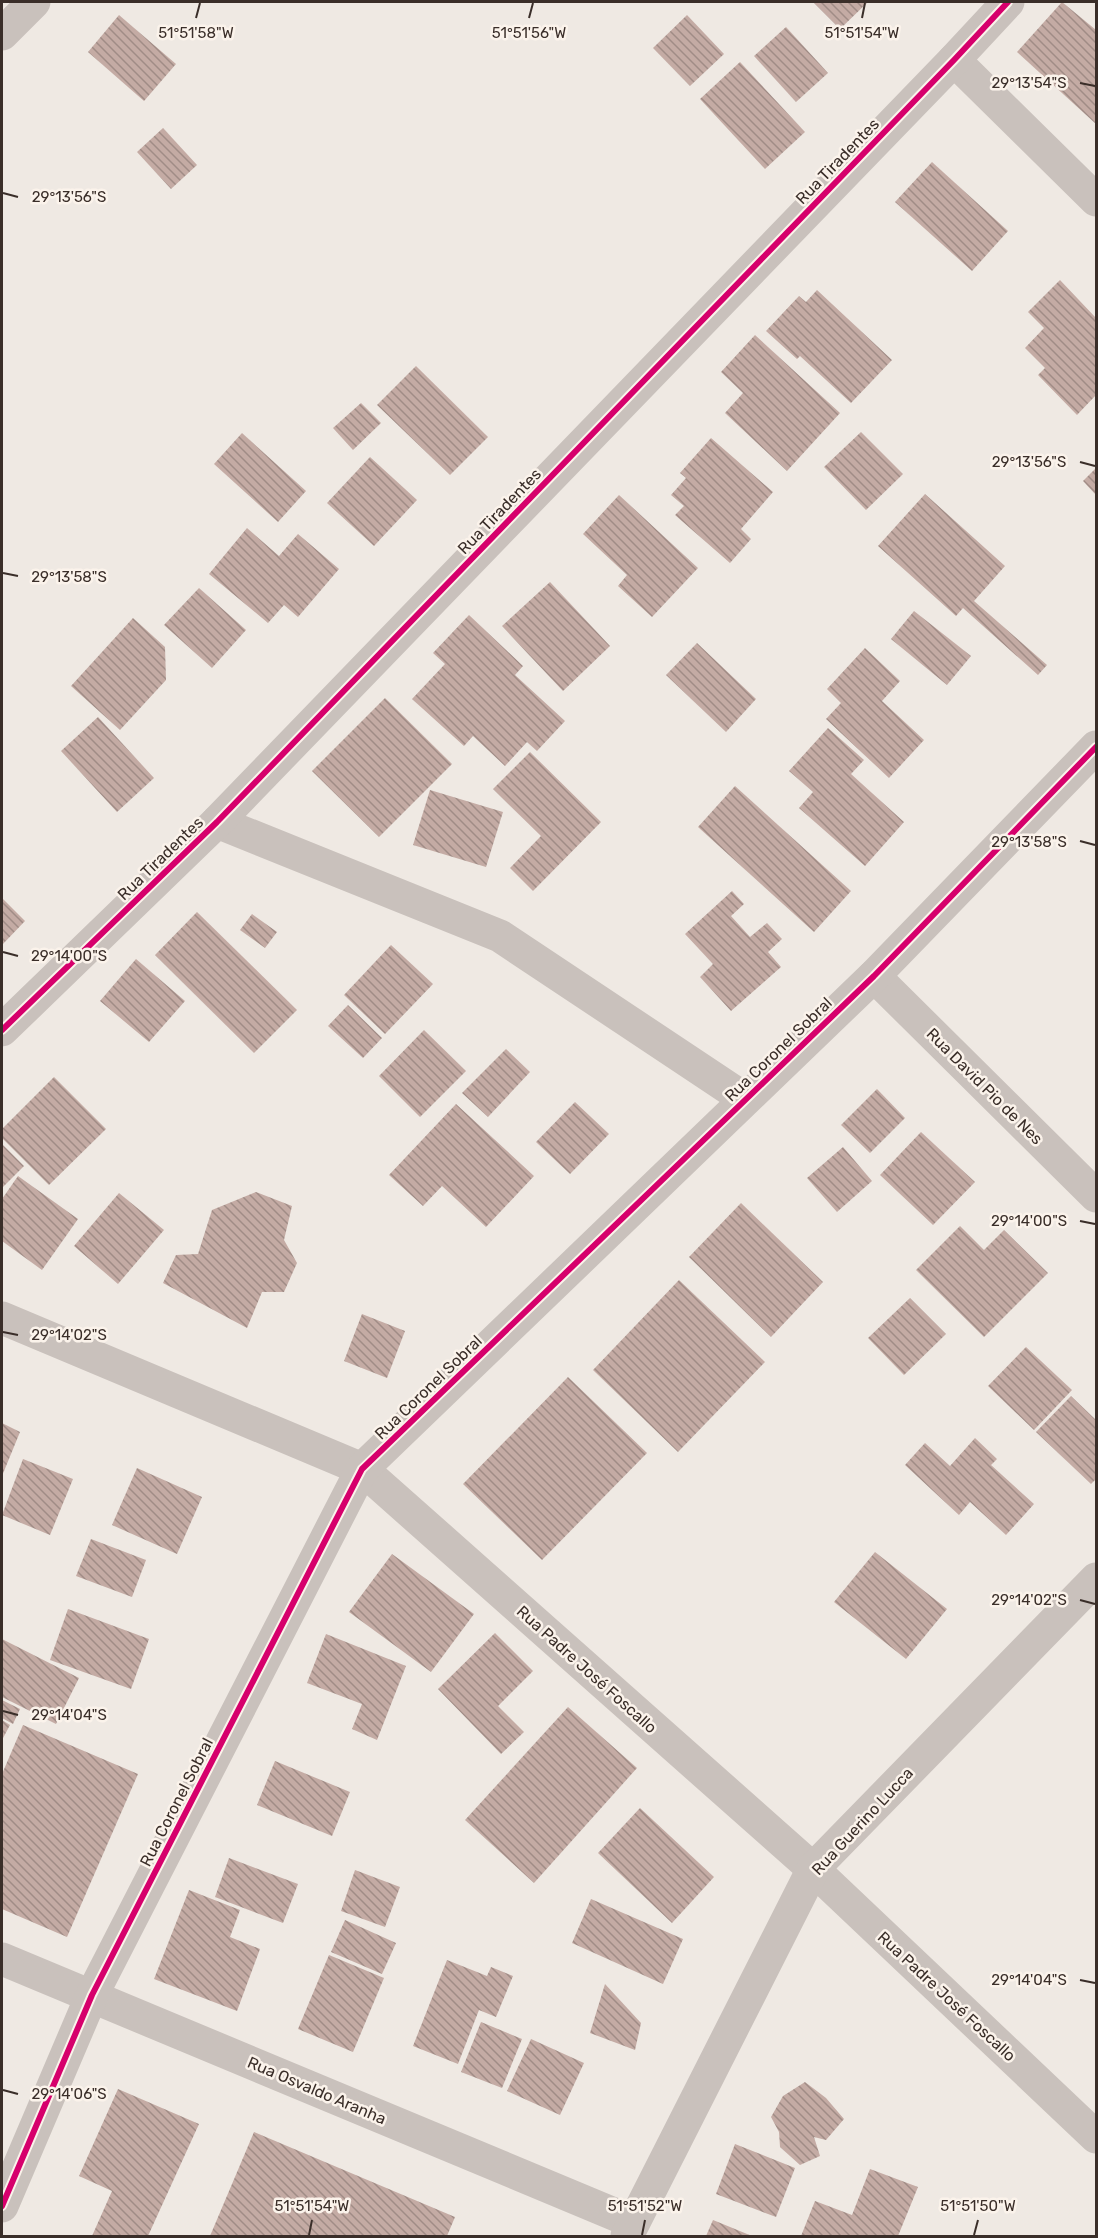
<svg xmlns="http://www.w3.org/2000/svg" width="1098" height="2238" font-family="Rubik,sans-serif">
	<defs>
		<pattern id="building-back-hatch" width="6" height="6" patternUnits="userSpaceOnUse" patternTransform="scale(1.5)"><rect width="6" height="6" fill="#c4aba4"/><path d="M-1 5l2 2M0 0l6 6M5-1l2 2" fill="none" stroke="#a08c86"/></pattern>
	</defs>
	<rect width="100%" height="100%" fill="#efe9e3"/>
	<g fill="url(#building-back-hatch)">
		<path d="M813,2H868L840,29Z"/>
		<path d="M1062,2L1096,30V124L1017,52Z"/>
		<path d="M119,15L176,64L144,101L88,52Z"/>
		<path d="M687,15L724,54L690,86L653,48Z"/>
		<path d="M786,27L828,73L796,102L754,56Z"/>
		<path d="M740,62L805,132L765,169L700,99Z"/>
		<path d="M163,128L197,165L171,189L137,152Z"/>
		<path d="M932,162L1008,231L972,271L895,202Z"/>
		<path d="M1060,280L1096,318V395L1077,415L1038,375L1045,368L1025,348L1044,328L1028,312Z"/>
		<path d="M817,290L892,360L851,403L800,356L797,359L766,331L799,296L806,302Z"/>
		<path d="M755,335L840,413L787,471L725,413L743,393L721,372Z"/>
		<path d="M416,366L488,437L450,475L377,405Z"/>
		<path d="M361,403L381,423L353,450L333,428Z"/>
		<path d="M861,432L903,474L866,510L824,467Z"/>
		<path d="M242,433L306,491L278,522L214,464Z"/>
		<path d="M711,438L773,492L741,529L751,539L730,563L675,515L684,506L671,495L686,478L680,473Z"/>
		<path d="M370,457L417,500L374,546L327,503Z"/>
		<path d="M1096,468V495L1083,481Z"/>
		<path d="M925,494L1005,566L974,601L1047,665L1038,675L963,608L956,616L878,546Z"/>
		<path d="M619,495L698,568L652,617L618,586L627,575L583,534Z"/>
		<path d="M247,528L279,556L298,534L339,569L298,617L284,605L268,623L209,574Z"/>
		<path d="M550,582L610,646L563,691L502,626Z"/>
		<path d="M199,588L246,630L212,668L164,625Z"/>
		<path d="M914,611L971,656L947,685L891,639Z"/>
		<path d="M469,615L523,666L515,675L565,721L537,751L527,742L505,766L473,736L464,746L412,699L445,664L433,653Z"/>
		<path d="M133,618L165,647L166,680L120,730L71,686Z"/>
		<path d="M697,643L756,699L726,732L666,675Z"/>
		<path d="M865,648L900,681L882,701L924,740L889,778L826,719L841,703L827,689Z"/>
		<path d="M385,698L452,764L379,837L312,771Z"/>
		<path d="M98,717L154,778L117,812L61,751Z"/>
		<path d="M828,728L864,760L851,774L904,822L865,866L799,808L813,792L789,771Z"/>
		<path d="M530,752L601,822L533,891L510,868L541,836L493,789Z"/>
		<path d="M735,786L851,891L814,932L698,827Z"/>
		<path d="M430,790L503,812L486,867L413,845Z"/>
		<path d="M732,891L744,904L731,916L750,937L767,923L782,939L768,952L781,967L731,1011L700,977L713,964L685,934Z"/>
		<path d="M2,898L25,921L2,945Z"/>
		<path d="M197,912L297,1010L254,1053L155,955Z"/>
		<path d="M252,914L277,932L265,948L240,930Z"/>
		<path d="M391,945L433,984L385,1034L344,995Z"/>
		<path d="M136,959L185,1001L149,1042L100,1001Z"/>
		<path d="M348,1005L382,1038L363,1058L328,1026Z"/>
		<path d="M424,1030L466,1071L420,1117L379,1076Z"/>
		<path d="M506,1049L530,1072L488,1117L462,1093Z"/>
		<path d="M54,1077L106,1129L49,1185L2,1138V1129Z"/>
		<path d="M877,1089L905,1118L870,1153L841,1125Z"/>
		<path d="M575,1102L609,1134L570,1174L536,1142Z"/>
		<path d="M456,1104L534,1176L486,1227L442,1186L423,1206L389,1175Z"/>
		<path d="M921,1132L975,1182L933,1225L880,1175Z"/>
		<path d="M2,1144L24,1166L2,1188Z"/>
		<path d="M843,1147L872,1181L837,1212L807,1178Z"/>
		<path d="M18,1176L78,1219L42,1270L2,1241V1199Z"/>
		<path d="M256,1192L292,1206L284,1240L297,1263L284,1292H262L247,1328L163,1283L176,1255L198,1254L212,1210Z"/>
		<path d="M119,1193L164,1230L118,1284L74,1246Z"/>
		<path d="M741,1203L823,1282L771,1337L689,1257Z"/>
		<path d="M960,1226L984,1250L1004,1230L1048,1273L984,1337L916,1270Z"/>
		<path d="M679,1280L765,1362L678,1452L593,1370Z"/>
		<path d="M910,1298L946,1334L904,1375L868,1338Z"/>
		<path d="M362,1314L405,1331L387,1378L344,1361Z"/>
		<path d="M1026,1347L1072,1390L1034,1430L988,1386Z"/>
		<path d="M568,1377L647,1453L542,1560L463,1484Z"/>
		<path d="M1071,1396L1096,1420V1479L1091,1484L1036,1432Z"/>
		<path d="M2,1423L20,1432L2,1476Z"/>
		<path d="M975,1438L997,1459L991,1465L1034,1504L1006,1535L970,1502L959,1515L905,1465L925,1443L950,1466Z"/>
		<path d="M23,1459L73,1479L50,1535L2,1515Z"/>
		<path d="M137,1468L202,1497L177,1554L112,1525Z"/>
		<path d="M91,1539L146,1560L132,1597L76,1576Z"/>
		<path d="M875,1552L947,1609L906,1659L834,1602Z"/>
		<path d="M392,1554L474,1614L431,1672L349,1612Z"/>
		<path d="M68,1609L149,1639L131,1689L50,1660Z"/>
		<path d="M495,1633L533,1671L498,1706L524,1732L501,1754L438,1689Z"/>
		<path d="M326,1634L406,1666L377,1740L352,1729L362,1704L307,1683Z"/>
		<path d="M2,1639L79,1678L56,1724L2,1697Z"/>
		<path d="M2,1700L20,1709L13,1724L2,1718Z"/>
		<path d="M568,1707L637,1768L534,1883L465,1820Z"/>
		<path d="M2,1720L10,1725L2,1740Z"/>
		<path d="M23,1725L138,1774L67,1937L2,1909V1774Z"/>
		<path d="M275,1761L350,1792L332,1836L257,1805Z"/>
		<path d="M640,1808L714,1877L672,1923L598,1853Z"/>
		<path d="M229,1858L298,1884L283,1923L215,1897Z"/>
		<path d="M355,1870L400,1887L385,1927L341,1911Z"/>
		<path d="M189,1890L240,1910L230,1937L260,1949L237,2011L154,1979Z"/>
		<path d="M591,1899L683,1939L663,1984L572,1943Z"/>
		<path d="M345,1920L396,1943L382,1974L331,1952Z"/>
		<path d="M329,1955L384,1978L353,2052L298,2029Z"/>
		<path d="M447,1960L487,1976L491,1967L513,1976L496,2017L479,2010L458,2064L413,2046Z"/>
		<path d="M605,1984L641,2023L635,2050L590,2033Z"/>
		<path d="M481,2022L522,2039L502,2088L461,2072Z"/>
		<path d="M531,2039L584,2063L560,2115L507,2091Z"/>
		<path d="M805,2082L826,2098L844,2119L826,2140L814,2137L820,2156L800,2165L780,2147L779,2132L771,2117L783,2096Z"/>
		<path d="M118,2089L199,2124L148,2236H92L112,2191L79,2176Z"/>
		<path d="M254,2132L455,2217L447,2236H210Z"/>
		<path d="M735,2144L795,2168L776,2217L716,2194Z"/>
		<path d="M870,2169L918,2187L898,2236H801L815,2201L852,2215Z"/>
		<path d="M713,2220L752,2236H706Z"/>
	</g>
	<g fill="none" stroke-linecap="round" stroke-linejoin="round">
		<g stroke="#c9c1bc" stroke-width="33">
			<path d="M2,34L34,2"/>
			<path d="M954,60L1096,200"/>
			<path d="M217,822L500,936L745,1099"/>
			<path d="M874,976L1096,1196"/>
			<path d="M2,1318L362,1469L813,1869L1096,2137"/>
			<path d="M2,1959L633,2222"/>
			<path d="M2,2206L92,1995L362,1469L874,976L1096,747"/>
			<path d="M627,2236L813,1869L1096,1579"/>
		</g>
		<path stroke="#c9c1bc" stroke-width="33" d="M2,1030L217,822L954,60L1008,2"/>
		<g stroke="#fbf3eb" stroke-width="10">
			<g id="cycleway">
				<path d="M2,1030L217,822L954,60L1008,2"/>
				<path d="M2,2206L92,1995L362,1469L874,976L1096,747"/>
			</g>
		</g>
		<use href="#cycleway" stroke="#d6006c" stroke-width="6"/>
	</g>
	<path fill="none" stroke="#3a2e29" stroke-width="2" d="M196,18L200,3M529,18L533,3M862,18L865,3M1080,83L1095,86M3,193L18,197M1080,462L1095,466M3,573L18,576M1080,841L1095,845M3,952L18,956M1080,1221L1095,1224M3,1332L18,1335M1080,1600L1095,1604M3,1711L18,1715M1080,1980L1095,1983M3,2090L18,2094M309,2235L312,2220M642,2235L645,2220M974,2235L978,2220"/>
	<g text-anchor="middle" stroke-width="5" stroke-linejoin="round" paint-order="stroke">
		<g font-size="16" fill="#3a2e29" stroke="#fbf3eb">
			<text transform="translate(837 161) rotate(-46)" y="6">Rua Tiradentes</text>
			<text transform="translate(499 511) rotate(-46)" y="6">Rua Tiradentes</text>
			<text transform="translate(160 858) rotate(-44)" y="6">Rua Tiradentes</text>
			<text transform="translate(778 1049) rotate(-44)" y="6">Rua Coronel Sobral</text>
			<text transform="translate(985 1086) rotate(45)" y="6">Rua David Pio de Nes</text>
			<text transform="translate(428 1387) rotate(-44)" y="6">Rua Coronel Sobral</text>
			<text transform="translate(587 1669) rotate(42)" y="6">Rua Padre José Foscallo</text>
			<text transform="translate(176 1802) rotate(-63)" y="6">Rua Coronel Sobral</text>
			<text transform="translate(862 1821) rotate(-47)" y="6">Rua Guerino Lucca</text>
			<text transform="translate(947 1996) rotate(43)" y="6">Rua Padre José Foscallo</text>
			<text transform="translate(317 2090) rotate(23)" y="6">Rua Osvaldo Aranha</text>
		</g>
	</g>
	<g font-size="15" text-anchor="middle" fill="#3a2e29" stroke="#fbf3eb" stroke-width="5" stroke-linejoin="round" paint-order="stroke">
		<text x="196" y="38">51°51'58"W</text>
		<text x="529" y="38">51°51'56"W</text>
		<text x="862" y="38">51°51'54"W</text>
		<text x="1029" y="88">29°13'54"S</text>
		<text x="69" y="202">29°13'56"S</text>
		<text x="1029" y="467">29°13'56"S</text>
		<text x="69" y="582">29°13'58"S</text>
		<text x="1029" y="847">29°13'58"S</text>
		<text x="69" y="961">29°14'00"S</text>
		<text x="1029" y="1226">29°14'00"S</text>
		<text x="69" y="1340">29°14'02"S</text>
		<text x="1029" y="1605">29°14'02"S</text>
		<text x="69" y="1720">29°14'04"S</text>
		<text x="1029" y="1985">29°14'04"S</text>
		<text x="69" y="2099">29°14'06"S</text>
		<text x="312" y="2211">51°51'54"W</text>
		<text x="645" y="2211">51°51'52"W</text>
		<text x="978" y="2211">51°51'50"W</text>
	</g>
	<rect width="1098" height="2238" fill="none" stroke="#3a2e29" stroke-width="6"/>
</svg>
